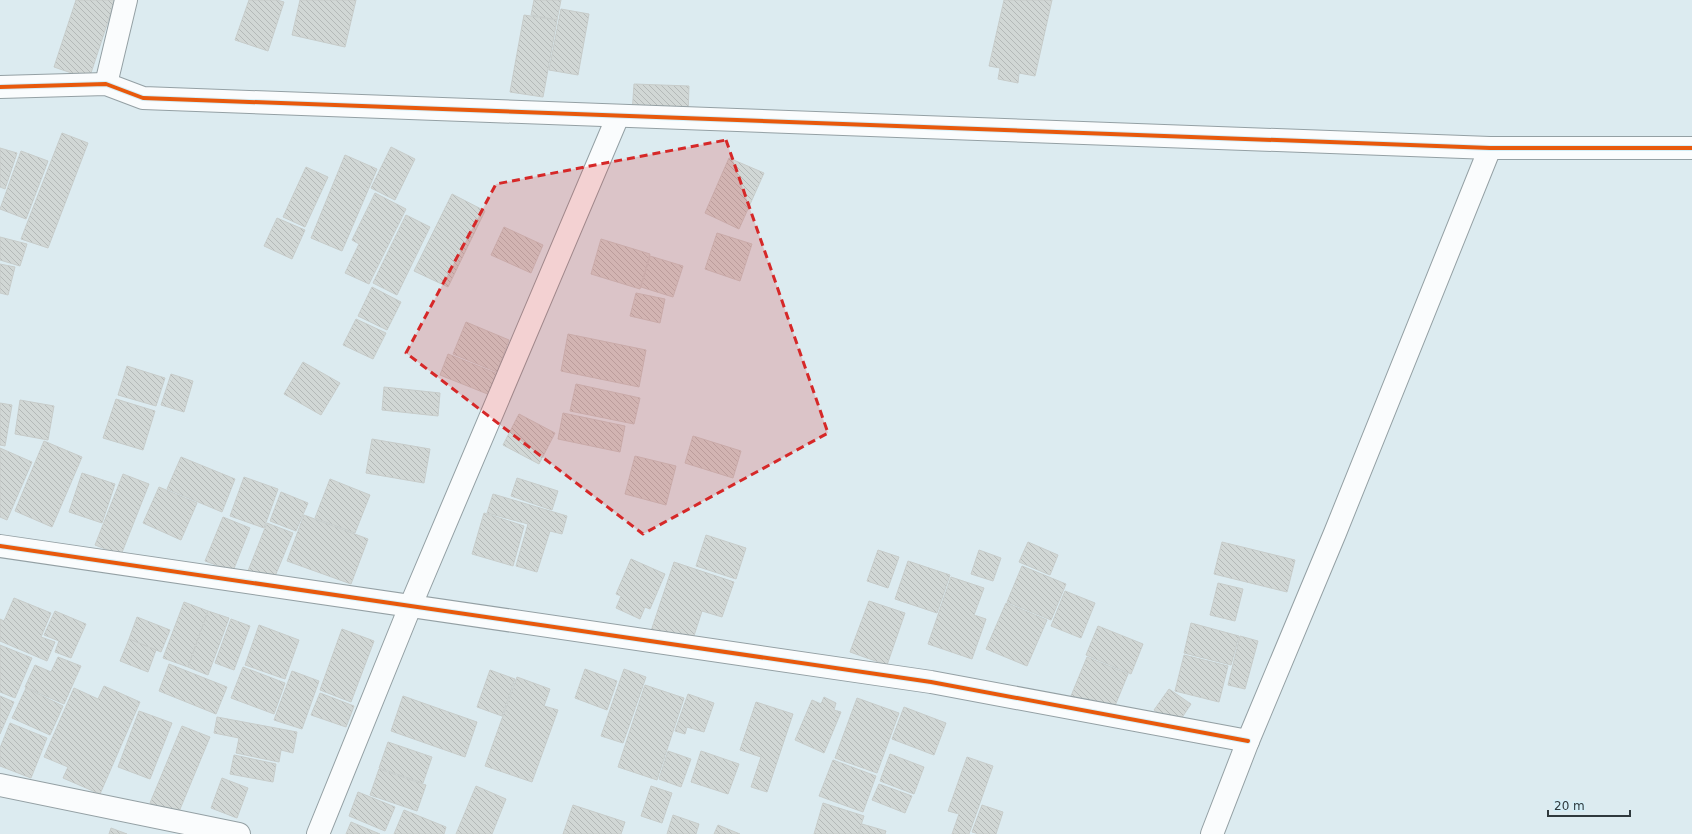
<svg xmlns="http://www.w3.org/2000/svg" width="1692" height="834" font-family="'DejaVu Sans',sans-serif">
	<defs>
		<pattern id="building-back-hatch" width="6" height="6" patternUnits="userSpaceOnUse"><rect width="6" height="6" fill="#d1d7d5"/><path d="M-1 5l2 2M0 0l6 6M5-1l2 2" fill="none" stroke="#b4b9b8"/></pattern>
	</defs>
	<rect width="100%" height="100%" fill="#dcebf0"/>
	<g fill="url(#building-back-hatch)" stroke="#c7ccca">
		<path d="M76,0H115L89,79L54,67Z"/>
		<path d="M249,0H277L284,2L268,51L235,40Z"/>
		<path d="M300,0H356L345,47L292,35Z"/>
		<path d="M534,0H561L557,20L531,15Z"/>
		<path d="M1004,0H1052L1035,76L1019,73L1018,83L998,79L1000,68L989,66Z"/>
		<path d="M561,9L589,14L578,75L549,70Z"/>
		<path d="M524,15L557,20L543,97L510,92Z"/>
		<path d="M634,84L689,86L688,116L632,114Z"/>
		<path d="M62,133L88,143L48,248L21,239Z"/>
		<path d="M391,147L415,159L395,200L371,188Z"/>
		<path d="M0,148L17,153L5,189L0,187Z"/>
		<path d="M21,151L48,161L26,219L0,209Z"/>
		<path d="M345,155L377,169L342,251L311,238Z"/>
		<path d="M729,158L764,173L739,229L705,213Z"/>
		<path d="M306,167L328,177L305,227L283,217Z"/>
		<path d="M375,193L406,209L369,284L345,273L359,244L352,240Z"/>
		<path d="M452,194L485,211L448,287L414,271Z"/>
		<path d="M406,215L430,227L397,295L373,283Z"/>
		<path d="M277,218L305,230L292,259L264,246Z"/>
		<path d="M504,227L543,245L531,273L491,255Z"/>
		<path d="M717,233L752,244L740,281L705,269Z"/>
		<path d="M0,237L27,244L20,266L0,260Z"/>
		<path d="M601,239L650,254L640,289L591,274Z"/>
		<path d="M650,256L683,266L673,297L641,287Z"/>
		<path d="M0,264L15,267L8,295L0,293Z"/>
		<path d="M372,287L401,302L387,330L358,316Z"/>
		<path d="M636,293L665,299L660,323L630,316Z"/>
		<path d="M356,319L386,333L373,359L343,345Z"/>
		<path d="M466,322L509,340L497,372L453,354Z"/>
		<path d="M568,334L646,350L639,387L561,371Z"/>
		<path d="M448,354L498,374L490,395L440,375Z"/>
		<path d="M303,362L340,383L321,415L284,394Z"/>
		<path d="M127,366L165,378L156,406L118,395Z"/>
		<path d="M171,374L193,381L184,412L161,405Z"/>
		<path d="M576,384L640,398L634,424L570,411Z"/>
		<path d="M384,387L440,393L438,416L382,410Z"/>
		<path d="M116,399L155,411L143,450L103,438Z"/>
		<path d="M20,400L54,406L48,440L15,434Z"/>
		<path d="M0,403L12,405L5,446L0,445Z"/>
		<path d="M563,413L625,426L620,452L558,439Z"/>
		<path d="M519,414L555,433L539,464L503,445Z"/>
		<path d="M693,436L741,451L733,478L685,463Z"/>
		<path d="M372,439L430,449L424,483L366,473Z"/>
		<path d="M44,441L82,457L52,527L15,511Z"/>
		<path d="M0,448L32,462L7,520L0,517Z"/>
		<path d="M635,456L676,466L666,505L625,494Z"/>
		<path d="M181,457L235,479L222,512L167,489Z"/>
		<path d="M82,473L115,484L102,523L69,512Z"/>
		<path d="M123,474L149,484L121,555L95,545Z"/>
		<path d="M244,477L278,489L264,528L230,516Z"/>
		<path d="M517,478L558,491L552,510L511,496Z"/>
		<path d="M330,479L370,495L355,533L315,518Z"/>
		<path d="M159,487L197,503L181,540L143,523Z"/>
		<path d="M281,492L308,503L296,531L270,521Z"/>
		<path d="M493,494L567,516L562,534L550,531L537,572L516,566L528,524L487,513Z"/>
		<path d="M484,513L524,526L513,566L472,554Z"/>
		<path d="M304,515L368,539L351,584L287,561Z"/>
		<path d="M223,517L250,528L233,571L205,561Z"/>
		<path d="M267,523L293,533L273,581L248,571Z"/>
		<path d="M706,535L746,548L736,579L696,566Z"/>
		<path d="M1028,542L1058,555L1050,575L1019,562Z"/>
		<path d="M1222,542L1295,560L1287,592L1214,574Z"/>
		<path d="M878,550L899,557L888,588L867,581Z"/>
		<path d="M979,550L1001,558L993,581L971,574Z"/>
		<path d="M631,559L665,574L650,609L645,607L640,619L616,608L621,596L616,594Z"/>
		<path d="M908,561L950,575L937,613L895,599Z"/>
		<path d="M674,562L734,582L722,617L702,611L691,645L651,631Z"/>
		<path d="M1022,566L1066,584L1051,620L1007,602Z"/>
		<path d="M951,577L984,588L974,615L986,619L972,659L928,644Z"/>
		<path d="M1218,583L1243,589L1235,621L1210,615Z"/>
		<path d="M1065,591L1095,603L1081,638L1051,626Z"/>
		<path d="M14,598L51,613L41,637L55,642L47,661L0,641V619L4,621Z"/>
		<path d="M869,601L905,613L887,665L850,652Z"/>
		<path d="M184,602L208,611L188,667L163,658Z"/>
		<path d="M1006,603L1047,620L1027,666L986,649Z"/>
		<path d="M55,611L86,624L71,658L55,652L59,641L44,635Z"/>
		<path d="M208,611L229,618L208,675L188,667Z"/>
		<path d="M137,617L170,630L161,652L129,639Z"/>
		<path d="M231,619L250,626L234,670L215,663Z"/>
		<path d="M1191,623L1239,636L1231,665L1184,653Z"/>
		<path d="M259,625L299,640L285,679L245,665Z"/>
		<path d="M1098,626L1143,644L1131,674L1086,655Z"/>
		<path d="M342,629L374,641L351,702L320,690Z"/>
		<path d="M1240,636L1258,641L1245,689L1228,685Z"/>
		<path d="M129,639L156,650L148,672L120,661Z"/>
		<path d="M0,645L32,658L15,698L0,692Z"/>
		<path d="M1184,655L1228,666L1219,702L1175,691Z"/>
		<path d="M58,657L81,666L64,704L25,687L35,665L51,672Z"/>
		<path d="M1087,657L1128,674L1112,713L1071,696Z"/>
		<path d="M169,664L227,687L216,714L159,691Z"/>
		<path d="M243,667L285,683L274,714L231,698Z"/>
		<path d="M585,669L617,681L607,710L575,698Z"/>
		<path d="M624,669L646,677L623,743L601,736Z"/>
		<path d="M490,670L515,679L502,716L477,707Z"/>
		<path d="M292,671L319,681L302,729L274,720Z"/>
		<path d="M517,677L550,689L544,706L558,710L532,782L485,766Z"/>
		<path d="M645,685L684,698L657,780L618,767Z"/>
		<path d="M104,686L140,702L100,794L63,778L68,767L44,757L74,688L98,699Z"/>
		<path d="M26,688L63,706L50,735L12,718Z"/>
		<path d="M1169,689L1191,704L1177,725L1154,710Z"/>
		<path d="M320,693L354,706L346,727L311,715Z"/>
		<path d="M688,694L714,703L704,732L687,727L685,734L675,731Z"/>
		<path d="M0,696L14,702L0,734Z"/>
		<path d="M403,696L477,722L465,757L391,731Z"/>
		<path d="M824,697L836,703L834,710L841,712L824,753L795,740L812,700L821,704Z"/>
		<path d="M857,698L899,713L877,773L835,758Z"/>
		<path d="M756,702L793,714L767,792L751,787L761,757L740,750Z"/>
		<path d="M904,707L946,723L934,755L892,739Z"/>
		<path d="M139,711L172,723L150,779L118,767Z"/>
		<path d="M217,717L297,732L293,753L281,750L279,762L236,753L239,738L214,733Z"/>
		<path d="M10,723L47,738L31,778L0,766V748Z"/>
		<path d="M182,726L210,737L178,814L150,803Z"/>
		<path d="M388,742L432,757L423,783L379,768Z"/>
		<path d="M668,751L691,759L681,787L659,779Z"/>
		<path d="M701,751L739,764L728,794L691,782Z"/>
		<path d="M890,754L924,767L914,794L880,781Z"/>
		<path d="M234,755L276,764L273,782L230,774Z"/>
		<path d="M967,757L993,766L969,834H952L959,814L948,811Z"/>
		<path d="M833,760L876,776L863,812L819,796Z"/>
		<path d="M379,769L426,785L417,811L370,795Z"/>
		<path d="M222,778L248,788L237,818L211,808Z"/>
		<path d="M879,784L912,796L905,813L872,800Z"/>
		<path d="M476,786L506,799L492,834H456Z"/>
		<path d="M651,786L672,793L662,823L641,816Z"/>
		<path d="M358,792L395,807L385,831L349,816Z"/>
		<path d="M823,803L864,816L858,834H814Z"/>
		<path d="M573,805L625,822L621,834H563Z"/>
		<path d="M982,805L1003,812L996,834H979L972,832Z"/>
		<path d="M404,810L446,827L444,834H394Z"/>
		<path d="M673,815L699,824L696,834H667Z"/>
		<path d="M351,822L380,834H346Z"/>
		<path d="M862,824L886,831L885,834H859Z"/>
		<path d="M718,825L740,834H714Z"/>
		<path d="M111,828L127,834H109Z"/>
	</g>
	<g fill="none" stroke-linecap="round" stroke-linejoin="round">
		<g stroke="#94a0a4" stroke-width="24">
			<g id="minor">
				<path d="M106,84L126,0"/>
				<path d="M0,546L931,682L1248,741"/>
				<path d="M0,785L239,834"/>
				<path d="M318,834L410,607L618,116"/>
				<path d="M1212,834L1248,741L1335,533L1490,148"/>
			</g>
		</g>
		<g stroke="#94a0a4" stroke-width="24">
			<path id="tertiary" d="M0,87L106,84L143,98L1490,148H1692"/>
		</g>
		<use href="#minor" stroke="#fafcfd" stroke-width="22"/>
		<use href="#tertiary" stroke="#fafcfd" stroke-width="22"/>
		<g stroke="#d4eff8" stroke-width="6">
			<g id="cycleway">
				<path d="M0,87L106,84L143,98L1490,148H1692"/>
				<path d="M0,546L931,682L1248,741"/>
			</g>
		</g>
		<use href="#cycleway" stroke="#e8590c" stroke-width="4"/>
	</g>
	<path fill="#d62828" fill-opacity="0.2" stroke="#d62828" stroke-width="3" stroke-dasharray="8 5" stroke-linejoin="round" d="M726,140L828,433L643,534L406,353L496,184Z"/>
	<path d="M1548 810v6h82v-6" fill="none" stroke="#2f393d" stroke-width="2"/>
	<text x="1554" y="810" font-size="12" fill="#2f393d" stroke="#d4eff8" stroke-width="3" paint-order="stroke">20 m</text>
</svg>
